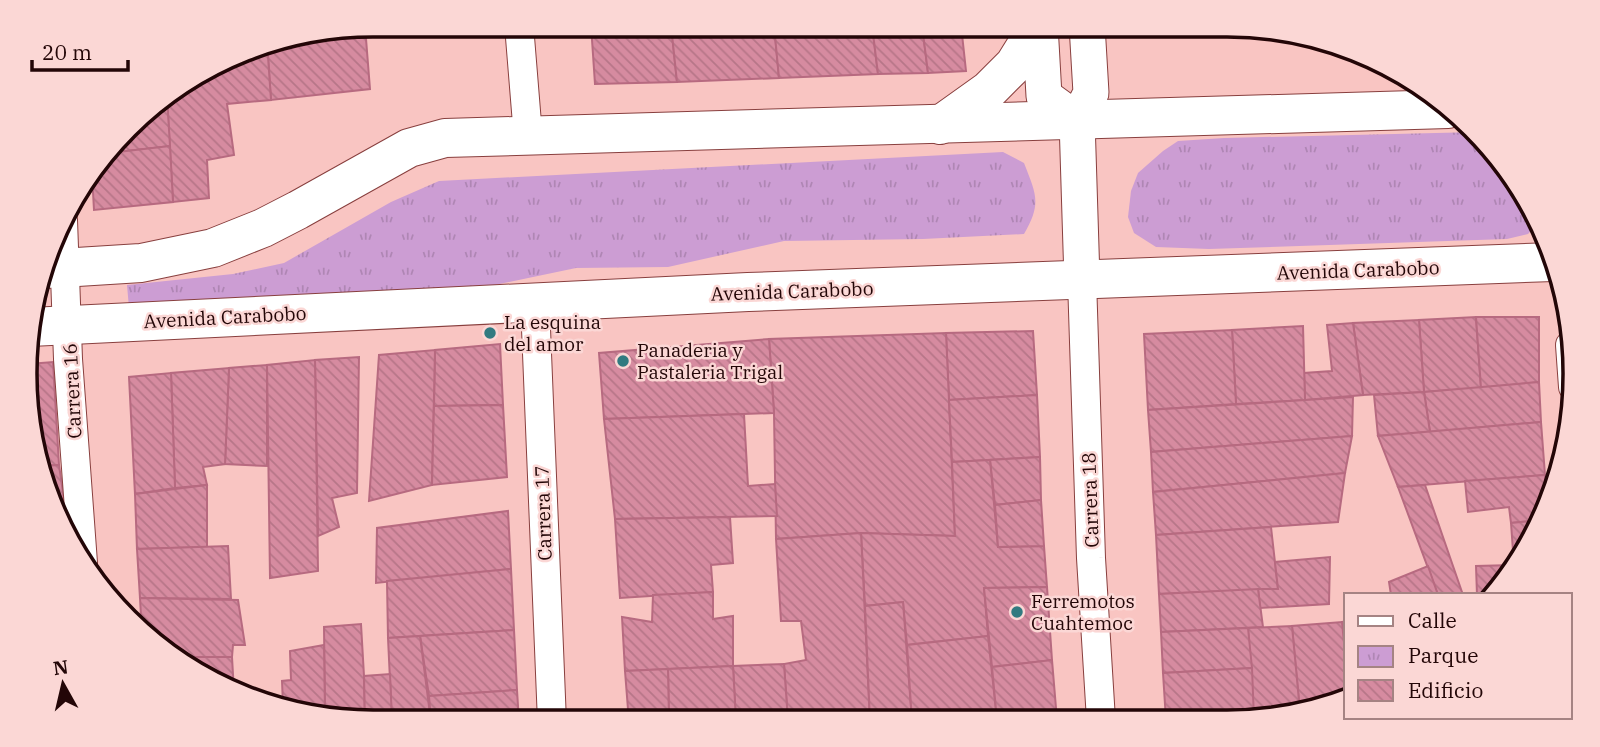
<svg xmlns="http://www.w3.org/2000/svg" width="1600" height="747" font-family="'IBM Plex Serif',serif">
	<defs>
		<pattern id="park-tufts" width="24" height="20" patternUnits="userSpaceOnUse" patternTransform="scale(1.75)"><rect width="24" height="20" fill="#cc9dd3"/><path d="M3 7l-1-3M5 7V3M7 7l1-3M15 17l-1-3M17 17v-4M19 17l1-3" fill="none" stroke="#af86b4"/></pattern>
		<pattern id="building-back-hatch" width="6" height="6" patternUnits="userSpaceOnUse" patternTransform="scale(1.75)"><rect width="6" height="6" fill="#d68ba0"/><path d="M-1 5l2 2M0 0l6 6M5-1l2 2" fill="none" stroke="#b77688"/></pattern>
	</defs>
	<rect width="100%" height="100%" fill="#f9c5c2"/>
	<g fill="url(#park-tufts)">
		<path d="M1477,132L1538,223L1528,234L1507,239L1209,249L1156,247L1134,233L1128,217L1131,191L1138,173L1163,151L1178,141L1224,138Z"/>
		<path d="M1003,152L1024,163C1036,194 1042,203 1024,234L923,239L784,241L668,267L576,268L457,293L129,308L127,285L233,274L284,263L391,202L439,181Z"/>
	</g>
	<g fill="url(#building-back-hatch)" stroke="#b76a80" stroke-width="2">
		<path d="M591,25H671L677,82L595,84Z"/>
		<path d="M671,25H774L779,78L677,82Z"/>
		<path d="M774,25H872L878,74L779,78Z"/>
		<path d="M872,25H922L928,73L878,74Z"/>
		<path d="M922,25H961L966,71L928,73Z"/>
		<path d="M365,26L370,89L271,100L267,42Z"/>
		<path d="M267,42L271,100L227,104L234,155L207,160L209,198L173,202L167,97L261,43Z"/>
		<path d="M167,97L170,146L109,153L144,111Z"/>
		<path d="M170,146L173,202L94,210L92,174L109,153Z"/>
		<path d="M1476,317L1481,388L1424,392L1419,320Z"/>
		<path d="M1476,317H1539V382L1481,388Z"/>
		<path d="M1419,320L1424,392L1363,395L1353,323Z"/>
		<path d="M1353,323L1363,395L1305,400L1304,373L1332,371L1327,325Z"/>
		<path d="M1303,326L1305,400L1236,404L1232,330Z"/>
		<path d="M1232,330L1236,404L1148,410L1144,334Z"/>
		<path d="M1033,331L1037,395L949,400L946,333Z"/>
		<path d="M946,333L955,536L861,533L776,539L774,413L769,339Z"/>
		<path d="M769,339L774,413L604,419L599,353Z"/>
		<path d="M500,344L503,405L434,406L435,350Z"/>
		<path d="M435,350L432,485L369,501L379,355Z"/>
		<path d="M359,357L357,493L332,498L339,527L318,536L315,360Z"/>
		<path d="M315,360L318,571L270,578L267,365Z"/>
		<path d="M53,362L59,465L43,466L28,419L29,364Z"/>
		<path d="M267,365V466L225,464L229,368Z"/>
		<path d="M229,368L225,464L203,467L207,485L175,488L171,373Z"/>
		<path d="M171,373L175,488L135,494L129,377Z"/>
		<path d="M1539,382L1541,422L1430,432L1424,392Z"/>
		<path d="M1424,392L1430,432L1378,436L1374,395Z"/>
		<path d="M1037,395L1040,457L952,462L949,400Z"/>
		<path d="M1353,397L1352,436L1151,452L1148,410Z"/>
		<path d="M503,405L507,477L432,485L434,406Z"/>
		<path d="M744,414L748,486L775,484L777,516L615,519L604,419Z"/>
		<path d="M1541,422L1545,475L1398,487L1378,436Z"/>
		<path d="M1352,436L1345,473L1153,492L1151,452Z"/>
		<path d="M1040,457L1041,500L995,505L990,460Z"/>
		<path d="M990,460L998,547L1044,546L1047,587L984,588L988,636L907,645L903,602L865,606L861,533L955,536L952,462Z"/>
		<path d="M59,465L68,527H64L43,466Z"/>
		<path d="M1345,473L1338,522L1156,535L1153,492Z"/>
		<path d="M1545,475L1548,508L1542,520L1511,523L1509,507L1468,512L1465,481Z"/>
		<path d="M207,485V547L137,549L135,494Z"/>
		<path d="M1425,485L1463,595H1438L1398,487Z"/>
		<path d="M1041,500L1044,546L998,547L995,505Z"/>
		<path d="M508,511L511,569L376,583L377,528Z"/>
		<path d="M730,517L733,563L711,565L713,592L620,598L615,519Z"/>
		<path d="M1542,520L1504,586L1495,595H1477L1476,566L1514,565L1511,523Z"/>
		<path d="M1271,527L1278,589L1159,594L1156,535Z"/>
		<path d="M861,533L870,721H788L784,664L806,660L801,621H781L776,539Z"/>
		<path d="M228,546L231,599L140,598L137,549Z"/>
		<path d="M1330,557L1329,604L1260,608L1258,589H1278L1275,562Z"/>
		<path d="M1428,566L1438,595H1391L1389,582Z"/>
		<path d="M511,569L514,630L388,638L387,581Z"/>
		<path d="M1047,587L1052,660L992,667L984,588Z"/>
		<path d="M1258,589L1263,627L1161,632L1159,594Z"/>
		<path d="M713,592V619L733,616V666L625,671L622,617L652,622L653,595Z"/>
		<path d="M140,598L238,600L245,645H233L232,657H177L142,634Z"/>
		<path d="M903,602L912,721H870L865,606Z"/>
		<path d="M1346,621V664L1342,622Z"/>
		<path d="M1342,622L1346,664V700L1300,712L1292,626Z"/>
		<path d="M361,624L364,676L365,721L325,713L324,627Z"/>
		<path d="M1292,626L1300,712L1272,719L1254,720L1248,628Z"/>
		<path d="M1248,628L1252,668L1163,673L1161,632Z"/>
		<path d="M514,630L517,690L429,696L420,636Z"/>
		<path d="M420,636L431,722H392L388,638Z"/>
		<path d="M988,636L997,720L912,721L907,645Z"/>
		<path d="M324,645L325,713L283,705L282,681L291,680L290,651Z"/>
		<path d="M177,657H232L234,692Z"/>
		<path d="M1052,660L1057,720H997L992,667Z"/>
		<path d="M784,664L788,721H736L733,666Z"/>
		<path d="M733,666L736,721H669L668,669Z"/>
		<path d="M1252,668L1254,720H1166L1163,673Z"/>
		<path d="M668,669L669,721L629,722L625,671Z"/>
		<path d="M390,674L392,722L365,721L364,676Z"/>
		<path d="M517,690L519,722H431L429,696Z"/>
	</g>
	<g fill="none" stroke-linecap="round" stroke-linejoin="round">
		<g stroke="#883f3e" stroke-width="30">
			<g id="minor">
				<path d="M519,25L528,136"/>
				<path d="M63,220L68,359L83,563"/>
				<path d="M1082,280L1091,558L1101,720"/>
				<path d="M535,304L552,722"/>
				<path d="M1570,345L1573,387"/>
			</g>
		</g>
		<g stroke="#883f3e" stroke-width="37">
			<g id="tertiary">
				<path d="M1040,25L1044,96L1077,120"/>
				<path d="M1077,120L1082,280"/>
				<path d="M1077,120L1091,93L1087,25"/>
			</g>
		</g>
		<g stroke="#883f3e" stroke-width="40">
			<g id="secondary">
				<path d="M940,125L989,90L1014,65L1039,25"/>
				<path d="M45,269L141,263L213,248L263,228L298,210L409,148L445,138L1448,109"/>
				<path d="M30,327L748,292L1553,262"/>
			</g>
		</g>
		<use href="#minor" stroke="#fff" stroke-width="28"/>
		<use href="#tertiary" stroke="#fff" stroke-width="35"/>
		<use href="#secondary" stroke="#fff" stroke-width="38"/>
	</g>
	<g fill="#317a80" stroke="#fbd7d5" stroke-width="2.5">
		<circle cx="490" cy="333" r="7"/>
		<circle cx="623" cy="361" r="7"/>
		<circle cx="1017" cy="612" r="7"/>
	</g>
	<g text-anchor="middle" stroke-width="5" stroke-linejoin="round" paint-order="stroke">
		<g font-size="19" fill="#230607" stroke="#fbd7d5">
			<text transform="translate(1358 270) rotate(-2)" y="7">Avenida Carabobo</text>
			<text transform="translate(792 291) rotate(-2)" y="7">Avenida Carabobo</text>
			<text transform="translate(225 317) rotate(-3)" y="7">Avenida Carabobo</text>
			<text transform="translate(72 391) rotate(-93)" y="7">Carrera 16</text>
			<text transform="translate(1090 500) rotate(-92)" y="7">Carrera 18</text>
			<text transform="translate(543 513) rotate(-92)" y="7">Carrera 17</text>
		</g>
		<g font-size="19" fill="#230607" stroke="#fbd7d5" text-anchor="start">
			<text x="504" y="329">La esquina<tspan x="504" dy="22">del amor</tspan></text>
			<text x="637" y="357">Panaderia y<tspan x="637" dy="22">Pastaleria Trigal</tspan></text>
			<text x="1031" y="608">Ferremotos<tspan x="1031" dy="22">Cuahtemoc</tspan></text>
		</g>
	</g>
	<path d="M0 0H1600V747H0ZM373 37H1227A336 336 0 0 1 1563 373V374A336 336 0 0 1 1227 710H373A336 336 0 0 1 37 374V373A336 336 0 0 1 373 37Z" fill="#fbd7d5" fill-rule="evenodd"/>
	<path fill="none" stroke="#230607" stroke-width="3.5" d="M373 37H1227A336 336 0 0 1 1563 373V374A336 336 0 0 1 1227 710H373A336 336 0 0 1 37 374V373A336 336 0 0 1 373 37Z"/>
	<rect x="1344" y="593" width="228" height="126" fill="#fbd7d5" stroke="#a58383" stroke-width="2"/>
	<rect x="1358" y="616" width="35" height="10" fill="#ffffff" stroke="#a58383" stroke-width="2"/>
	<text x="1408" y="628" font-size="21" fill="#230607">Calle</text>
	<rect x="1358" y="646" width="35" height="21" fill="url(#park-tufts)" stroke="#a58383" stroke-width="2"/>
	<text x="1408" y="663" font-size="21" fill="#230607">Parque</text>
	<rect x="1358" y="680" width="35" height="21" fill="url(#building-back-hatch)" stroke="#a58383" stroke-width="2"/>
	<text x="1408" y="698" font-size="21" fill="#230607">Edificio</text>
	<g transform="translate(63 684) rotate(352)" stroke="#fbd7d5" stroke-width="5" paint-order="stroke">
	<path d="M0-5L12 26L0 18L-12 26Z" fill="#230607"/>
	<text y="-10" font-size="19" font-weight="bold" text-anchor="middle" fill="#230607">N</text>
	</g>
	<path d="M32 60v10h96v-10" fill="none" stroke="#230607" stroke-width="3.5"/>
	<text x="42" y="60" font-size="21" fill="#230607" stroke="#fbd7d5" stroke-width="5" paint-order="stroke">20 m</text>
</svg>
